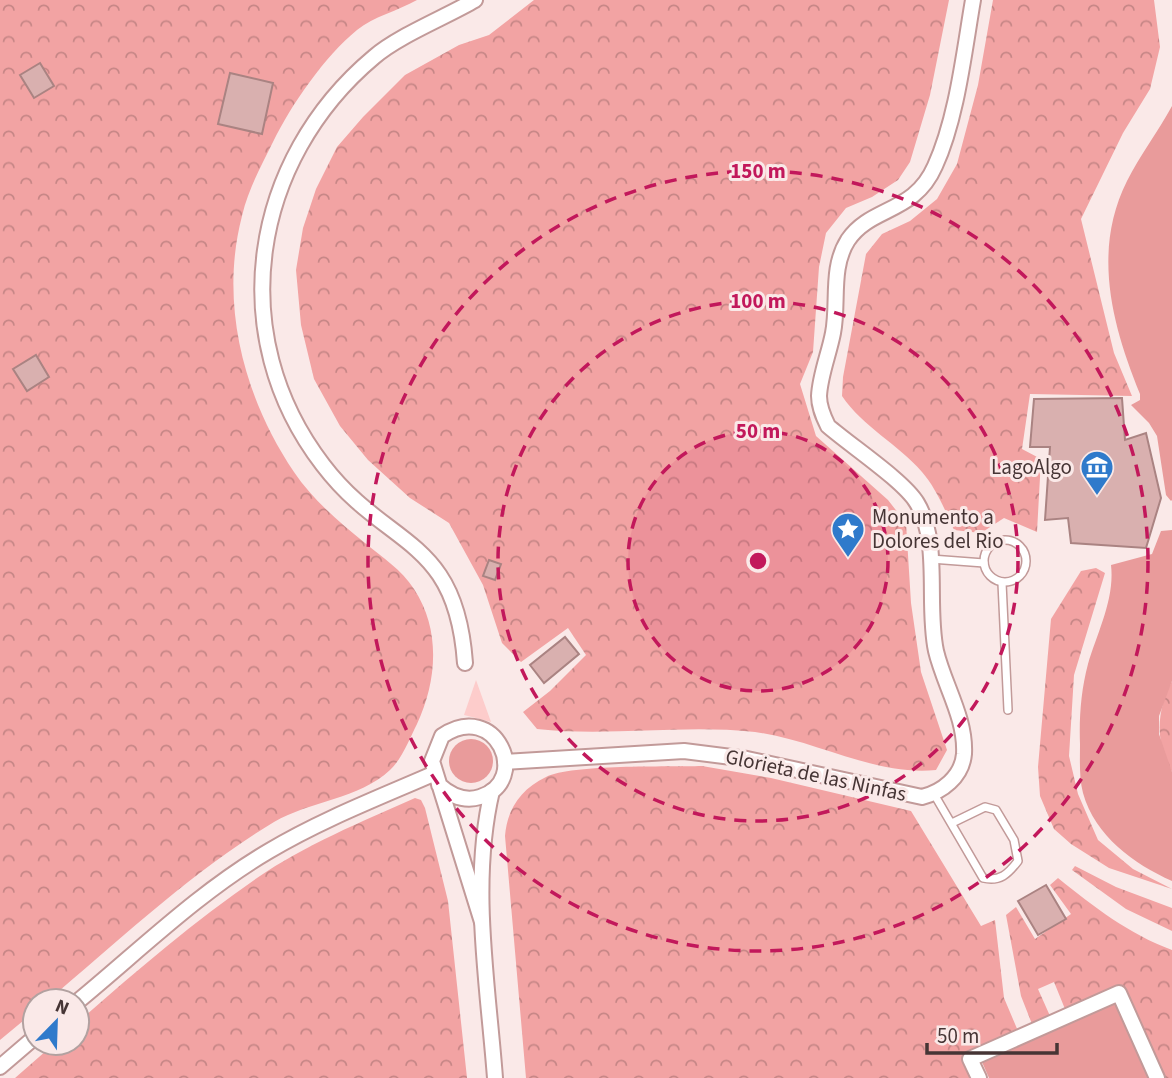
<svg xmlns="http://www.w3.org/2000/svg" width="1172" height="1078" viewBox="0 0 1172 1078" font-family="'Source Sans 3',sans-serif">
<defs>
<pattern id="forest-crowns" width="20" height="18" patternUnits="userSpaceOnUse" patternTransform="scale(1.75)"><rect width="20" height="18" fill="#f2a3a3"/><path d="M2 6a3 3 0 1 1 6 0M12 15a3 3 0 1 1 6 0" fill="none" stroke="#c68686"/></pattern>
</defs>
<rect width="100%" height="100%" fill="#fae9e8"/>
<g fill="url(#forest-crowns)">
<path d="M0 0H417C398 11 374 16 357 30 325 56 291 105 273 142 261 166 248 190 242 216 219 304 244 398 294 472 312 499 340 523 365 543 382 557 402 570 414 589 441 630 437 681 417 724 410 738 402 759 390 770 359 799 310 801 274 822 192 871 120 940 47 1001H35V1011L0 1040Z"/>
<path d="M534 0H949L930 95 910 162 898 180 872 197 846 208 826 233 819 267 813 352 800 384 816 436 888 500 906 523 911 603 921 672 947 750 936 770C874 776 816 740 755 732 682 724 609 737 537 729L523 712 550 691 586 655 568 628 521 662 502 643 483 585 449 523 410 498 368 460 340 426 314 379 301 325 296 270 303 228 316 189 337 147 363 117 405 75 459 45 489 35Z"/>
<path d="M993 0H1154L1160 47 1150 89 1123 133 1081 219 1114 353 1132 396 1030 394 1022 449 1041 459 1037 532 1004 518 981 533 954 530C945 510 936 488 922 472 898 444 863 427 842 396L843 377 866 254 882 234 910 221 937 199 957 164 978 85Z"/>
<path d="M1096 568 1105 573 1074 675 1069 756 1078 794 1098 840 1133 869 1172 889 1109 868 1071 844 1054 829 1040 796 1038 767 1051 619 1081 571Z"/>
<path d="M1172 681V772C1155 741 1156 712 1172 681Z"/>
<path d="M702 766 771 778 911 811 981 926 995 920 1004 998 1018 1031 962 1057 970 1078H526L505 836C507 809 521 789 546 777 572 764 667 767 702 766Z"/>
<path d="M415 798 421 800 425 808 448 901 467 1078H15L55 1043H77V1023C135 972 193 922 257 878 305 845 361 822 415 798Z"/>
<path d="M1075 866 1116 887 1172 908V931L1126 909 1072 870Z"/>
<path d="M1058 878C1094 907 1129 934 1172 950V1078H1165L1123 985 1065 1009 1054 982 1038 989 1050 1016 1032 1024 1021 996 1006 915 1016 907 1035 939 1071 914 1050 885Z"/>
</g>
<path fill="#fdcccb" d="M476 680 491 722 464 715Z"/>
<g fill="#e99b9b">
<path d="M1172 106V500L1171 501 1166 495 1157 436 1149 423 1131 405 1140 400V394C1112 325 1092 251 1127 181 1140 155 1158 132 1172 106Z"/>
<path d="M1172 530V681L1159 716V734L1172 772V881C1134 864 1095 836 1083 793 1079 778 1080 760 1080 744 1079 718 1081 690 1088 664 1097 633 1115 599 1111 565L1152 554 1161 531Z"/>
<circle cx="471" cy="761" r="22"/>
<path d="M1116 1003 1149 1078H989L982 1062Z"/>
</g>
<g fill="#d9b0af" stroke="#aa8382" stroke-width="2">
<path d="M40 63 54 86 34 98 20 75Z"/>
<path d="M230 73 273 83 262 134 218 124Z"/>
<path d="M36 355 49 377 27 391 13 369Z"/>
<path d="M1122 398 1125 440 1146 433 1161 498 1146 548 1071 543 1068 518 1045 520 1050 447H1030L1034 399Z"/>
<path d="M489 560 501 564 495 580 483 576Z"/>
<path d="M565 637 579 654 544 683 530 665Z"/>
<path d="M1046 885 1066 919 1038 935 1018 901Z"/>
</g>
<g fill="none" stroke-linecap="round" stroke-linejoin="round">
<defs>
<g id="lane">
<circle cx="1005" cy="561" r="21"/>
<path d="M931 559 984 563"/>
<path d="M1002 583 1008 710"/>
<path d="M934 794 983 878C1000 882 1008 874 1018 861L1014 840 996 810 985 807 952 823"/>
</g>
<g id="street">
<path d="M465 663C456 535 387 549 323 465 223 335 251 160 374 57 398 36 446 17 475 0"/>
<path d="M505 762 684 751 747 759 922 797C942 792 962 777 964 754 966 718 944 685 936 651 926 605 941 543 917 503 904 481 851 446 828 426 823 416 819 407 819 396 820 375 829 354 833 333 839 303 830 268 848 240 871 206 914 214 935 166 957 118 964 52 973 0"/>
<path d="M439 785C451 796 464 802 480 797 532 781 496 699 442 736L432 761 482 922"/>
<path d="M492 791C470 884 488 984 495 1078"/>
<path d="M77 1002C139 951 199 892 269 851 321 820 378 798 433 774"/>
<path d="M0 1067 35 1037"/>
<path d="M979 1078 970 1059 1119 993 1157 1078"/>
</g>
</defs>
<use href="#lane" stroke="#c29a99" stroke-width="10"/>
<use href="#street" stroke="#c29a99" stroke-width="18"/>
<use href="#lane" stroke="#fff" stroke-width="7"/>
<use href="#street" stroke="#fff" stroke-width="14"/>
</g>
<circle cx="758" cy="561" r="130" fill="#c2185b" fill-opacity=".12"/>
<g fill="none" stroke="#c2185b" stroke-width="3.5" stroke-dasharray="12 9">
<circle cx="758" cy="561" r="130"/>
<circle cx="758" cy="561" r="260"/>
<circle cx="758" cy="561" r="390"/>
</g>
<defs>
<symbol id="museum-pin" viewBox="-11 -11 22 30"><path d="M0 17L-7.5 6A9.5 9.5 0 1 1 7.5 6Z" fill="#2f7acb" stroke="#fae9e8"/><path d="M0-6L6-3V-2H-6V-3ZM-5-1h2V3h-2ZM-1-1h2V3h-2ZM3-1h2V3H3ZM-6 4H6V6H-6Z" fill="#fff"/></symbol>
<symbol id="sight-pin" viewBox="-11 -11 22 30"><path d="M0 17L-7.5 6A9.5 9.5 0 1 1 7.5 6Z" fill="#2f7acb" stroke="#fae9e8"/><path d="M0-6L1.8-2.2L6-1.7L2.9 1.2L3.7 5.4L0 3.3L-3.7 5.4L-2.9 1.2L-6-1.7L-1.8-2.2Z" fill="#fff"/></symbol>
</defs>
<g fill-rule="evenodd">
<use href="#museum-pin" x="1078" y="448" width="38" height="52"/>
<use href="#sight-pin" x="829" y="510" width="38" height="52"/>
</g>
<g text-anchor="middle" stroke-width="6" stroke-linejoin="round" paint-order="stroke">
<g font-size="21" fill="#463535" stroke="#fae9e8" text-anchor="end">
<text x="1072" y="474">LagoAlgo</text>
<text x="872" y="524" text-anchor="start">Monumento a<tspan x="872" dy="24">Dolores del Rio</tspan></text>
</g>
<g font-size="21" fill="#463535" stroke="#fae9e8">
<text transform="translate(816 775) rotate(12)" y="7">Glorieta de las Ninfas</text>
</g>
</g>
<circle cx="758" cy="561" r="10" fill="#c2185b" stroke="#fae9e8" stroke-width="3.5"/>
<g font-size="21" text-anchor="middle" font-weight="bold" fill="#c2185b" stroke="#fae9e8" stroke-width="6" stroke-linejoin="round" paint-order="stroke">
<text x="758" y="178">150 m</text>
<text x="758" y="308">100 m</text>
<text x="758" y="438">50 m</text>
</g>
<g transform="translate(56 1022) rotate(23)"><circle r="33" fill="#fae9e8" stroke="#b2a1a0" stroke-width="2"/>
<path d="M0-5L12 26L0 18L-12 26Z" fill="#2f7acb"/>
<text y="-10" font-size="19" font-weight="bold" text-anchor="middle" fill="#463535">N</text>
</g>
<path d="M927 1043v10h130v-10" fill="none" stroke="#463535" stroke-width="3.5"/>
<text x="937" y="1043" font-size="21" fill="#463535" stroke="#fae9e8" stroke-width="5" paint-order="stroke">50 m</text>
</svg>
